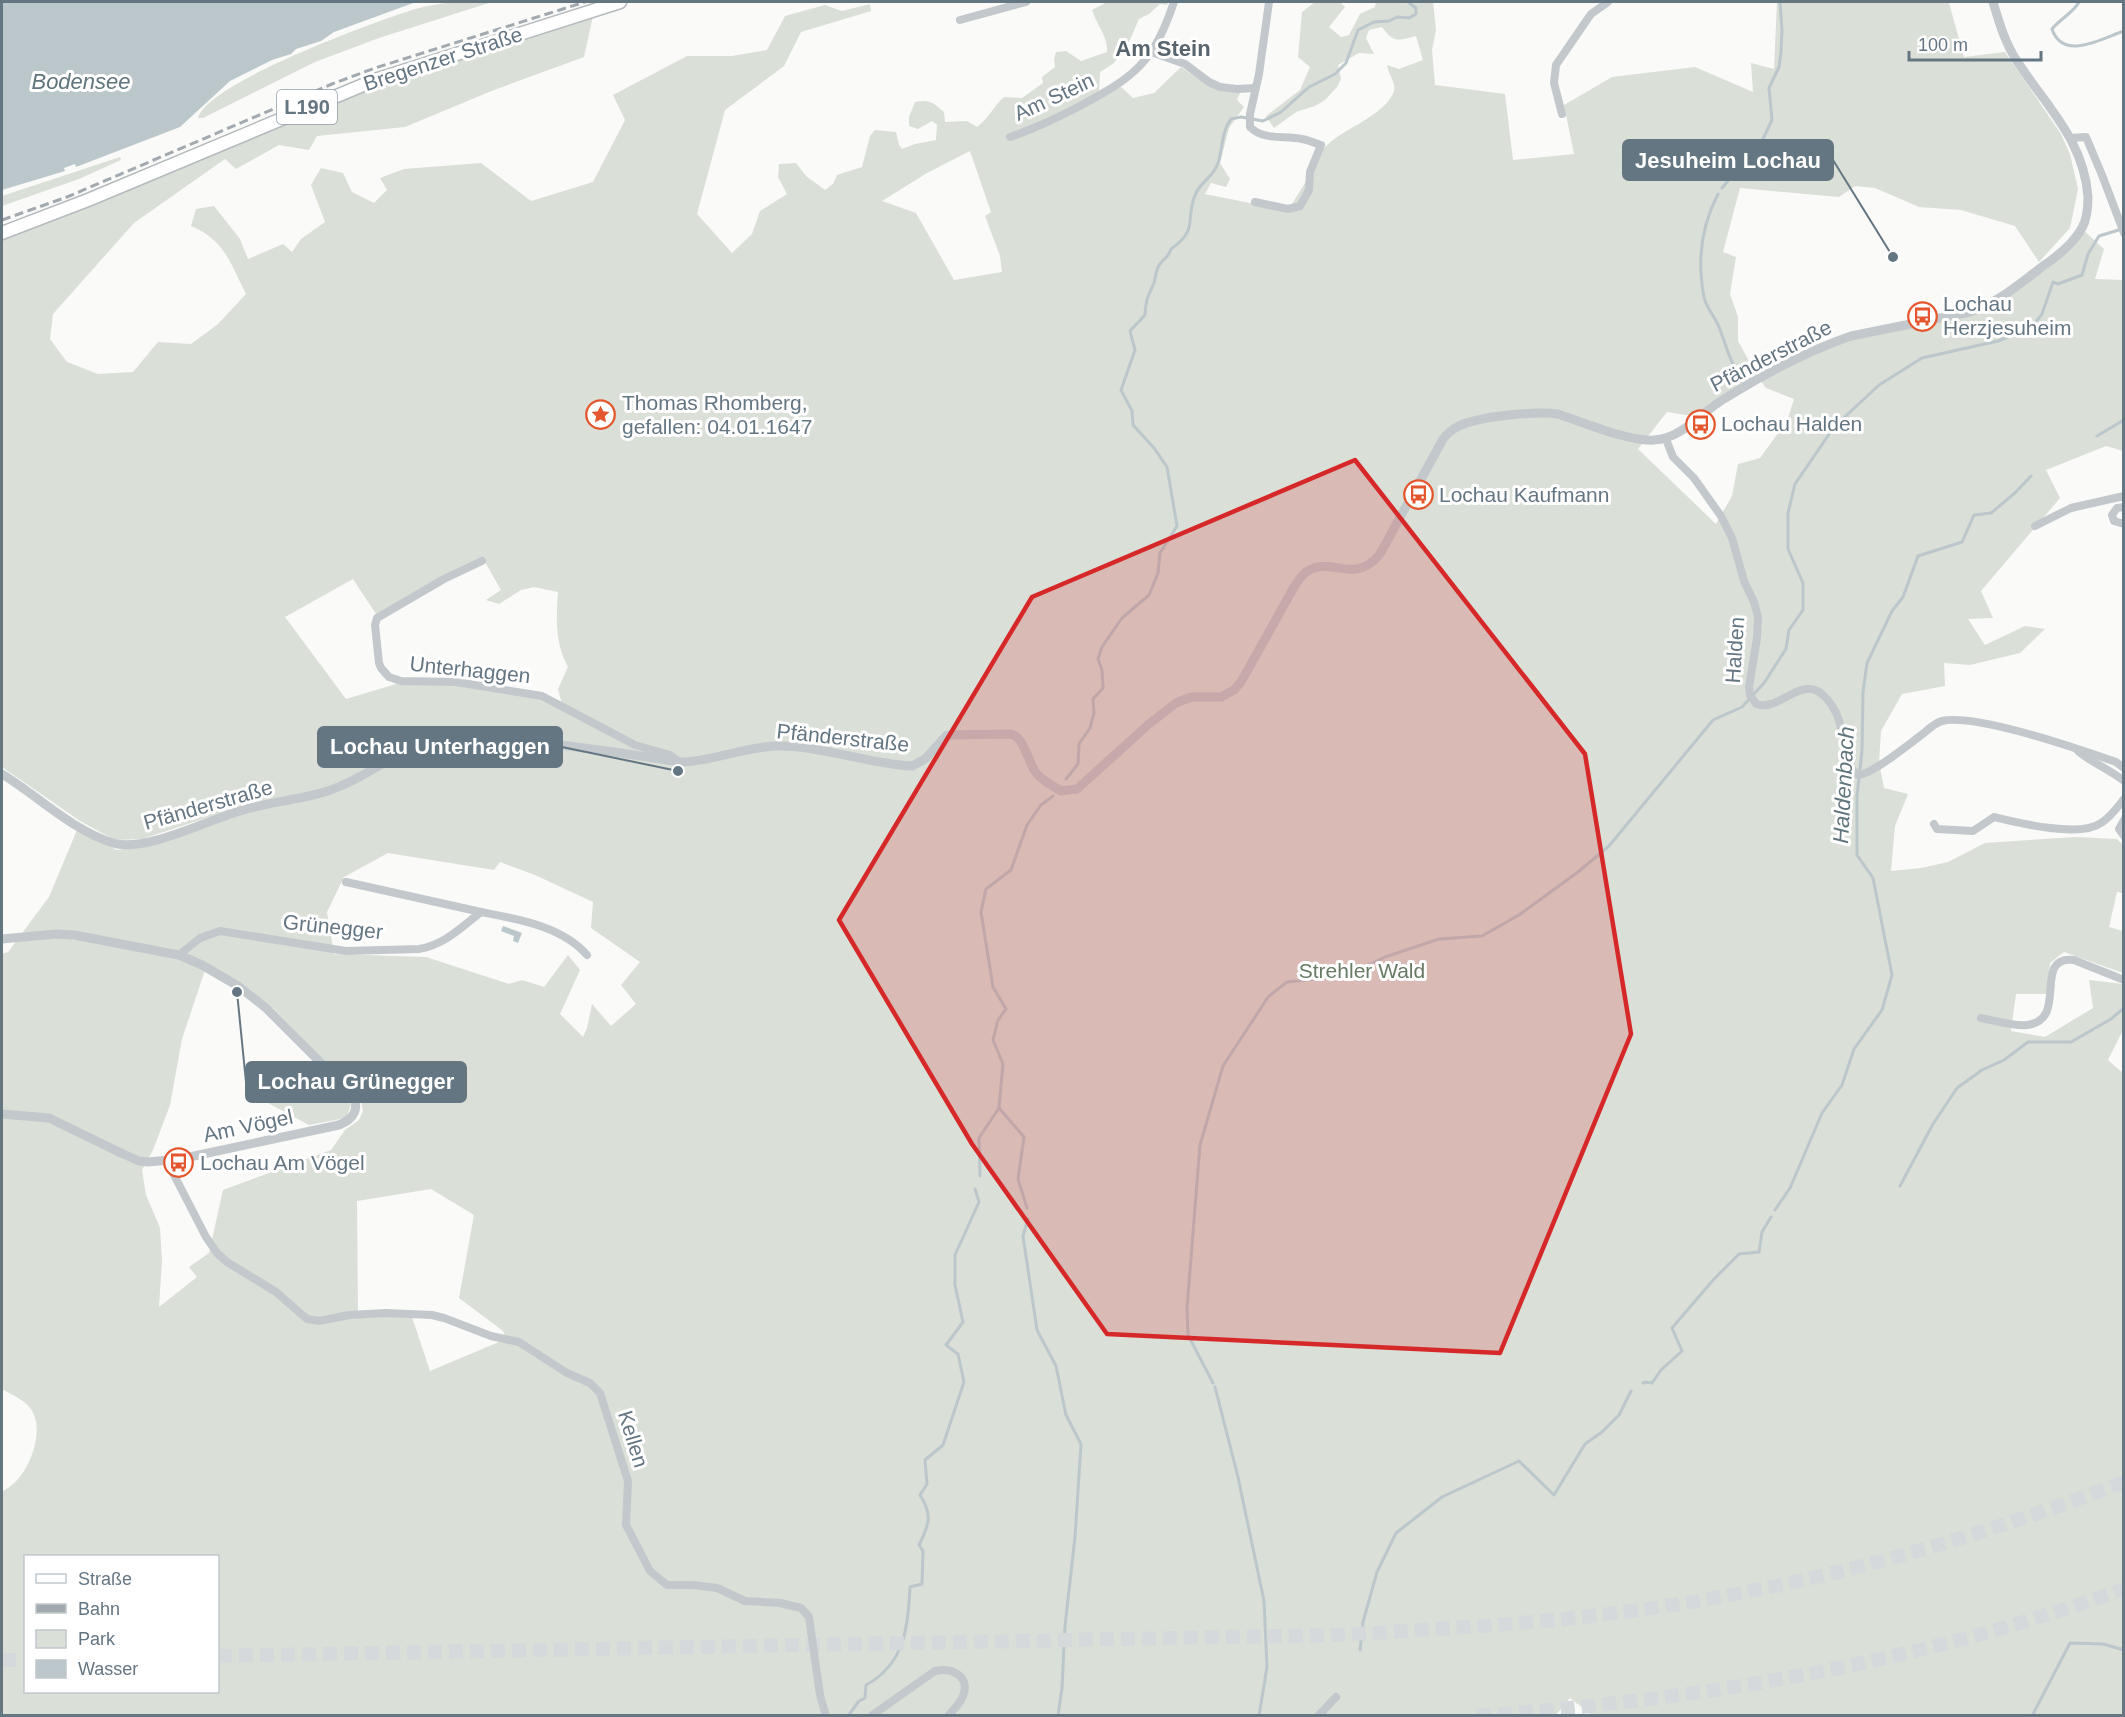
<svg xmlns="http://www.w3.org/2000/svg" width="2125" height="1717" viewBox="0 0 2125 1717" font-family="Arial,sans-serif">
<rect width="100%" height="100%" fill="#fafaf8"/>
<g fill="#dadfd7" fill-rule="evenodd">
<path d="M452 2H492L379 38 315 62 203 118H198C207 83 374 22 412 10 425 6 439 4 452 2Z"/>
<path d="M1107 2H1168L1167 5 1160 4 1149 14 1139 19 1129 42 1114 63 1100 72 1099 93 1121 87 1133 98 1154 93 1181 67 1209 86 1241 91 1237 100 1244 107 1229 128 1220 163 1230 179 1226 187 1211 183 1205 194 1289 211C1293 201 1299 193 1305 183 1311 171 1316 156 1326 146 1344 128 1386 115 1394 91 1396 82 1388 74 1387 65L1399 69 1423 60 1416 36C1397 41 1394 43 1382 27L1369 30 1366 38 1374 54 1359 53 1338 65 1341 79 1337 87 1325 100 1315 106 1296 112 1274 128 1266 116 1300 90 1310 67 1298 57 1302 12 1315 2H1340L1345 7 1329 27 1341 37 1349 35 1360 14 1375 7 1376 2H1433L1436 30 1432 50 1435 85 1505 94 1513 160 1574 154 1564 105 1612 77 1695 67 1753 92 1751 63 1774 69 1777 2H1962L1949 3 1964 57 2005 52 2061 134 2070 154 2078 189 2070 228 2039 262 2015 226 1961 210 1919 207 1875 188 1855 186 1839 197 1740 188 1723 252 1736 257 1730 294 1738 317V341L1759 379C1789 364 1819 345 1851 336 1890 326 1930 323 1968 313 2006 302 2057 259 2082 229L2104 249 2095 279 2123 280V451L2106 446 2046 470 2060 498 1981 591 1993 618 1968 619 1985 645 2025 626 2045 629 2020 653 1970 665 1944 663 1945 686 1902 694 1881 731 1879 763 1884 788 1908 794 1895 826 1891 871 1921 868 1948 862 1985 843 2075 837 2117 839 2123 845V893L2117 892 2109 927 2123 931V973L2064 952 2050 963 2047 994H2016L2011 1031 2045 1037 2093 1008 2089 980 2123 984V1030L2108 1060 2124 1074 2123 1715 1593 1716 1570 1698 1555 1716 2 1715V1491C25 1483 44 1438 34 1415 29 1401 13 1396 2 1389V954L8 952 49 897 77 830 117 850 137 847 191 833 240 810 318 795 345 785 380 764 377 762 344 781 318 790 237 808 142 839 115 840 80 821 2 767V238L90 205 308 112 393 80 593 16 584 57 494 90 405 127 317 136 309 150 279 145 236 169 225 159 134 223 53 314 50 339 67 362 98 374 133 372 158 342 191 344 218 324 246 294C230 263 225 240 191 226L196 209 214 206 240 239 248 259 283 244 292 252 301 239 325 222 311 185 321 168 343 173 352 192 374 203 387 190 380 178 404 169 481 163 531 201 593 182 625 120 613 95 687 56H732L767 50 785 16 825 5 842 11 870 4 871 11 801 32 784 66 725 110 697 214 732 253 752 234 760 211 787 194 778 177 779 164 796 163 806 176 825 190 833 184 837 175 862 167 870 136 875 130 896 132 899 145 902 149 915 144 936 140 937 125 932 121 918 129 909 126V117L915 102C929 99 933 102 944 112L945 122 967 121 977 127C988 119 994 106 1004 97L1022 98 1043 83 1042 77 1055 67 1054 59 1056 52 1066 51 1081 61 1107 52C1108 36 1097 26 1092 10ZM970 151 991 212 985 216 1000 256 1002 272 954 280 916 213 882 201 927 173ZM1759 379 1766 388 1794 399 1787 421 1760 458 1738 464 1732 496 1716 524 1638 449 1667 412 1698 417 1723 399ZM482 557 501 590 486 600 499 604 521 590 534 587 558 592C556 618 555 644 568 667L558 689 563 708 542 696 456 682 406 681 346 699 285 617 353 579 376 614ZM388 853 494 870 500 862 535 875 593 902 591 928 640 962 621 985 636 1004 611 1026 592 1004 587 1028 583 1037 560 1014 580 970 568 955 544 987 522 980 509 984 426 957 334 954 327 912 344 877ZM205 970 235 979 273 1008 360 1097 363 1111 359 1120 345 1130 331 1150 223 1190 209 1253 189 1267 197 1277 159 1307 162 1261 160 1228 146 1195 142 1170 153 1150 170 1105 182 1039ZM431 1189 474 1215 459 1298 503 1331 506 1339 430 1371 411 1314H358L357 1201ZM26 1556H218V1692H26Z"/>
<path d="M120 157 121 160 79 179 2 206V196Z"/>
<path d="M281 1066 340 1093 344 1090 351 1105 346 1118 309 1125 266 1102Z"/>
</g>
<g fill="#bbc7cb">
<path d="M2 2H416L334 32 321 41 296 49 291 54 272 60 230 81 180 127 76 167 75 164 64 168 65 171 2 190Z"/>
<path d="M503 926 522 933 518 943 513 941 514 936 501 931Z"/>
</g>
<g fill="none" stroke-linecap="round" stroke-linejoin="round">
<g stroke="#bbc7cb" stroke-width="3">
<path d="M2079 2C2074 12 2060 19 2052 29 2063 62 2103 38 2124 31"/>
<path d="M1722 188 1763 139 1772 120 1769 88 1779 67 1781 52 1782 30 1780 2"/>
<path d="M1718 194C1703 223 1698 252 1702 284 1703 290 1703 297 1706 303 1709 311 1716 319 1719 327 1726 344 1728 359 1739 374"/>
<path d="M2097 436 2124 420"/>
<path d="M1066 779 1078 764 1079 744 1090 728 1094 713 1093 699 1103 688 1102 670 1098 659 1102 647 1122 618 1149 595 1158 573 1160 553 1177 526 1167 467 1154 448 1133 425 1132 411 1121 390 1135 350 1130 331 1145 315C1146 298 1148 297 1154 283 1156 277 1155 270 1160 264 1164 258 1169 257 1171 249 1200 229 1184 219 1196 193 1201 182 1214 176 1218 163 1223 148 1221 132 1231 119L1241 117 1263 121 1281 112 1309 87 1335 74 1346 63 1358 30 1374 22 1389 21 1397 17 1409 18 1416 14V8L1408 2"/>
<path d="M999 1108 1024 1137 1018 1179 1027 1208"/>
<path d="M980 1176 979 1138 999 1108 1003 1064 993 1040 998 1020 1006 1009 993 987 981 912 986 889 1011 870 1027 825 1041 805 1053 796"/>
<path d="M1900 1186 1933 1124 1957 1088 1982 1070 2004 1060 2028 1042H2071L2111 1019 2124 1008"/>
<path d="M1775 1210 1790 1188 1822 1113 1842 1085 1854 1049 1882 1010 1892 975 1873 878 1857 855V796L1862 751 1863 692 1867 663 1892 611 1903 597 1918 556 1962 542 1974 515 1991 513 2015 493 2031 476"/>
<path d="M1028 1219 1023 1236 1037 1330 1056 1366 1066 1415 1081 1444 1075 1537 1065 1626 1062 1688 1058 1716"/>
<path d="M1213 1383 1188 1335 1187 1308 1200 1145 1223 1066 1268 997 1287 982 1346 976 1385 957 1439 939 1482 936 1519 915 1578 872 1609 846 1713 720 1742 707 1764 683 1786 649 1789 630 1803 610V583L1788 549V513L1795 484 1834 427 1879 385 1922 358 1998 341 2032 327 2042 314 2053 282 2058 284 2082 275 2088 254 2099 236 2122 229"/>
<path d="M1643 1383 1646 1382 1652 1383 1661 1370 1682 1351 1672 1328 1714 1279 1739 1254 1759 1252 1762 1232 1771 1217"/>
<path d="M1215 1387 1238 1477 1264 1601 1267 1667 1259 1716"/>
<path d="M1360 1650 1363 1622 1377 1572 1396 1533 1442 1497 1519 1461 1554 1495 1585 1444 1602 1432 1619 1415 1631 1391"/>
<path d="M848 1716 859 1701 865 1698 866 1685C905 1664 908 1627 910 1587L922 1584 923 1551 919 1545C929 1525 933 1515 920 1495L927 1484 925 1460 943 1445 964 1382 958 1354 946 1345 963 1322 955 1285V1255L979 1202 975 1189"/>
<path d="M2032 1716 2070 1643 2103 1644 2124 1650"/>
</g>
<g stroke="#d5d9db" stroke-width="14" stroke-dasharray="14 7" stroke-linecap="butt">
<path d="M218 1656 1337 1635C1419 1630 1501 1626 1582 1617 1768 1597 1949 1549 2124 1482"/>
<path d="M2 1660H26"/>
<path d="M1477 1716C1697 1700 1915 1664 2124 1589"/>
</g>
<defs>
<path id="primary" d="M2 233 88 200 375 80 620 2"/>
</defs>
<use href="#primary" stroke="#b5babe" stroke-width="15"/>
<g stroke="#c3c8cc" stroke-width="8">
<path d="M960 20 1026 2"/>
<path d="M1151 52 1185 64 1209 82 1220 87 1237 89 1255 88"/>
<path d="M1562 114 1554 83 1556 65 1591 14 1608 2"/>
<path d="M1010 137C1034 129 1055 119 1078 107 1134 77 1153 64 1174 2"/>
<path d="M2071 138 2086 137 2102 175 2124 233"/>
<path d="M1255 202 1288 209 1300 206 1309 190 1310 172 1321 145C1315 143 1308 140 1302 139 1284 135 1264 141 1250 127V114L1259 74 1269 2"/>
<path d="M1666 439 1673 457 1694 478 1721 516 1732 538 1744 581 1754 602 1758 617 1757 638 1749 687 1750 695 1756 704C1781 713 1802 670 1827 699 1834 707 1839 718 1841 728 1845 741 1846 768 1858 775 1871 775 1908 745 1920 736 1927 731 1934 723 1942 721 1976 713 2081 750 2116 762L2124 768"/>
<path d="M2124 507 2117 508 2112 515 2114 521 2124 524"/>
<path d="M2035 526 2071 508 2124 496"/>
<path d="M482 561 444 579 377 618 375 625 379 663 381 668 389 677 401 681 456 682 542 696 635 745 670 755 678 761"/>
<path d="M2078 751C2092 763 2109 769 2124 781"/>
<path d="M2124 820 2119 829 2124 836"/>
<path d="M1934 824 1937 829 1973 831 1994 817C2019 823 2080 838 2101 823 2111 817 2117 808 2124 799"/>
<path d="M346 882 481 912"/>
<path d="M179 955 200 938 220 931 346 951 419 949C444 945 462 927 481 912 517 919 562 926 587 955"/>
<path d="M1981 1018C1993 1020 2016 1027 2027 1025 2070 1020 2031 955 2074 960L2124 980"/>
<path d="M170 1160 172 1171 206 1237 217 1253 227 1262 276 1292 307 1319 319 1321 349 1315 386 1313 432 1315 444 1318 491 1336 519 1342 567 1373 590 1383 600 1393 628 1481 626 1525 650 1571 667 1585H693L717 1588 745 1601 780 1603 801 1608 809 1617 820 1695 826 1716"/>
<path d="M871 1716 935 1671C951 1667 971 1676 963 1696 960 1704 953 1710 948 1716"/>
<path d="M1318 1716 1336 1697"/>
</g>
<g stroke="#c3c8cc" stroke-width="9">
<path d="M2 774C38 796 72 830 113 843 144 853 208 820 240 811 274 800 312 800 345 784 376 770 405 746 439 739 477 731 516 739 553 744 595 749 637 755 679 762 713 762 745 746 779 746 824 746 868 764 912 766L925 759 947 735 1011 734C1026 739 1027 762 1037 774 1043 781 1053 786 1061 791L1077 789 1149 724 1176 703 1191 697H1221L1234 690 1241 682 1294 587C1297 582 1301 576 1306 572 1332 555 1354 586 1380 554L1443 439C1447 434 1451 430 1457 427 1477 416 1536 411 1558 414 1583 422 1629 442 1654 440 1681 439 1702 412 1724 399 1761 376 1810 350 1851 336L1970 312C1998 302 2020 284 2043 266 2058 256 2073 244 2082 228 2087 219 2088 207 2088 197 2084 140 2046 106 2017 61 2005 43 1999 22 1993 2"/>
<path d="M2 939 57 934 74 935 179 955 202 965 238 986 266 1008 351 1093C361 1108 354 1119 339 1125L180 1159 148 1162 139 1161 121 1153 49 1118 2 1114"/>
</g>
<use href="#primary" stroke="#fff" stroke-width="12"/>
<path stroke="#a2aab0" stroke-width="3" stroke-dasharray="9 4.5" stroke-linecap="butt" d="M2 220 67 197 332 84 375 68 585 2"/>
</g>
<path fill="#d62828" fill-opacity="0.2" stroke="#d62828" stroke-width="4.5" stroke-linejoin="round" d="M1355 460 1585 754 1631 1034 1500 1353 1107 1334 972 1144 839 920 1032 597Z"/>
<defs>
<symbol id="bus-ring" viewBox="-11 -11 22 22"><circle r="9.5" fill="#fff" stroke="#e4572e" stroke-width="1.5"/><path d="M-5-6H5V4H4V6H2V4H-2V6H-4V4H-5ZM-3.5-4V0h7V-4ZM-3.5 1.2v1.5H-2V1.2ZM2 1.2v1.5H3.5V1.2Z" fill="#e4572e"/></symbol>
<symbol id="sight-ring" viewBox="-11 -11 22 22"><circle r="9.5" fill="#fff" stroke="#e4572e" stroke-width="1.5"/><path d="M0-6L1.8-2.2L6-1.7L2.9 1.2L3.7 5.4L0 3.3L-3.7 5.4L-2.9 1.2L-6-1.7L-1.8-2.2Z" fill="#e4572e"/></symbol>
</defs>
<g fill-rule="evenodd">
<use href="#bus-ring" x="1906" y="300" width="33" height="33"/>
<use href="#sight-ring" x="584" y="398" width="33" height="33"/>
<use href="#bus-ring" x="1684" y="408" width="33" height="33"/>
<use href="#bus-ring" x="1402" y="478" width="33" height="33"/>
<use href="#bus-ring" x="162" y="1146" width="33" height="33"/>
</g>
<g text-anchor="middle" stroke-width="6" stroke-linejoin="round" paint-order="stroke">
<rect fill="#fff" stroke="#939fa8" stroke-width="1.5" x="277" y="90" width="60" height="34" rx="4.5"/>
<g font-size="20" font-weight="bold" fill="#657683">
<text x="307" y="114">L190</text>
</g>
<g font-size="21" fill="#657683" stroke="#fff">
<text transform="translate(443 59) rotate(-18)" y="7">Bregenzer Straße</text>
<text transform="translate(1054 97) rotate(-25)" y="7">Am Stein</text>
<text transform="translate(1771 356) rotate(-27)" y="7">Pfänderstraße</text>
<text transform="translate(1735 650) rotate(-86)" y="7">Halden</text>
<text transform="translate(470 670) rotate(6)" y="7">Unterhaggen</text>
<text transform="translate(843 738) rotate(6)" y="7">Pfänderstraße</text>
<text transform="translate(208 805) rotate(-16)" y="7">Pfänderstraße</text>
<text transform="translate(333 927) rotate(6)" y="7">Grünegger</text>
<text transform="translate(248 1126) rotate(-12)" y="7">Am Vögel</text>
<text transform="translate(633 1439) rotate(73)" y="7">Kellen</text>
</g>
<g font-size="21" fill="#657683" stroke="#fff" text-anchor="start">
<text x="1943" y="311">Lochau<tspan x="1943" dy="24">Herzjesuheim</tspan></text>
<text x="622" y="410">Thomas Rhomberg,<tspan x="622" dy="24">gefallen: 04.01.1647</tspan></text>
<text x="1721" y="431">Lochau Halden</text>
<text x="1439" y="502">Lochau Kaufmann</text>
<text x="200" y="1170">Lochau Am Vögel</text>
</g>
<g font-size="21" fill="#687a64" stroke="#fff">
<text x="1362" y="978">Strehler Wald</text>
</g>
<g font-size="22" font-weight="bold" fill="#57646e" stroke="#fff">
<text x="1163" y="56">Am Stein</text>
</g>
<g font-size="22" font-style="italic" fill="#60757c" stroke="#fff">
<text x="81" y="89">Bodensee</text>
<text transform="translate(1843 785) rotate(-87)" y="8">Haldenbach</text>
</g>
</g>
<path fill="none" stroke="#657683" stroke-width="2" d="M1893 257L1833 160M678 771L562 747M237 992L246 1082"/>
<g fill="#657683" stroke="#fff" stroke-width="2">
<circle cx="1893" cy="257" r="6"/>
<circle cx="678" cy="771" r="6"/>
<circle cx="237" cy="992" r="6"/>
</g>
<g fill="#657683" stroke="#657683" stroke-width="2">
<rect x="1623" y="140" width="210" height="40" rx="6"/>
<rect x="318" y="727" width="244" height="40" rx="6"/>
<rect x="246" y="1062" width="220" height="40" rx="6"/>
</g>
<g font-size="22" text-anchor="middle" font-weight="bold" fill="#fff">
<text x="1728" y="168">Jesuheim Lochau</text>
<text x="440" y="754">Lochau Unterhaggen</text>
<text x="356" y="1089">Lochau Grünegger</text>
</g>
<rect width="2125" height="1717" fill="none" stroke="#657683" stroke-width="6"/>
<rect x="24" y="1555" width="195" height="138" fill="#ffffff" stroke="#c1c8cd" stroke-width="1.5"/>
<rect x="36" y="1574" width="30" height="9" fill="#ffffff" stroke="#c1c8cd" stroke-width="1.5"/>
<text x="78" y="1585" font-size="18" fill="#657683">Straße</text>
<rect x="36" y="1604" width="30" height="9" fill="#a2aab0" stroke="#c1c8cd" stroke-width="1.5"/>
<text x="78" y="1615" font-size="18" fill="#657683">Bahn</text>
<rect x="36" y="1630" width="30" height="18" fill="#dadfd7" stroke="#c1c8cd" stroke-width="1.5"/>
<text x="78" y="1645" font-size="18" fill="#657683">Park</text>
<rect x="36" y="1660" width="30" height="18" fill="#bbc7cb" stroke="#c1c8cd" stroke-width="1.5"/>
<text x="78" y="1675" font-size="18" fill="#657683">Wasser</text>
<path d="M1909 51v9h132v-9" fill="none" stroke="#657683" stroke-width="3"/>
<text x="1918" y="51" font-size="18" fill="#657683" stroke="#ffffff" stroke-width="4.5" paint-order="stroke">100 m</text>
</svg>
